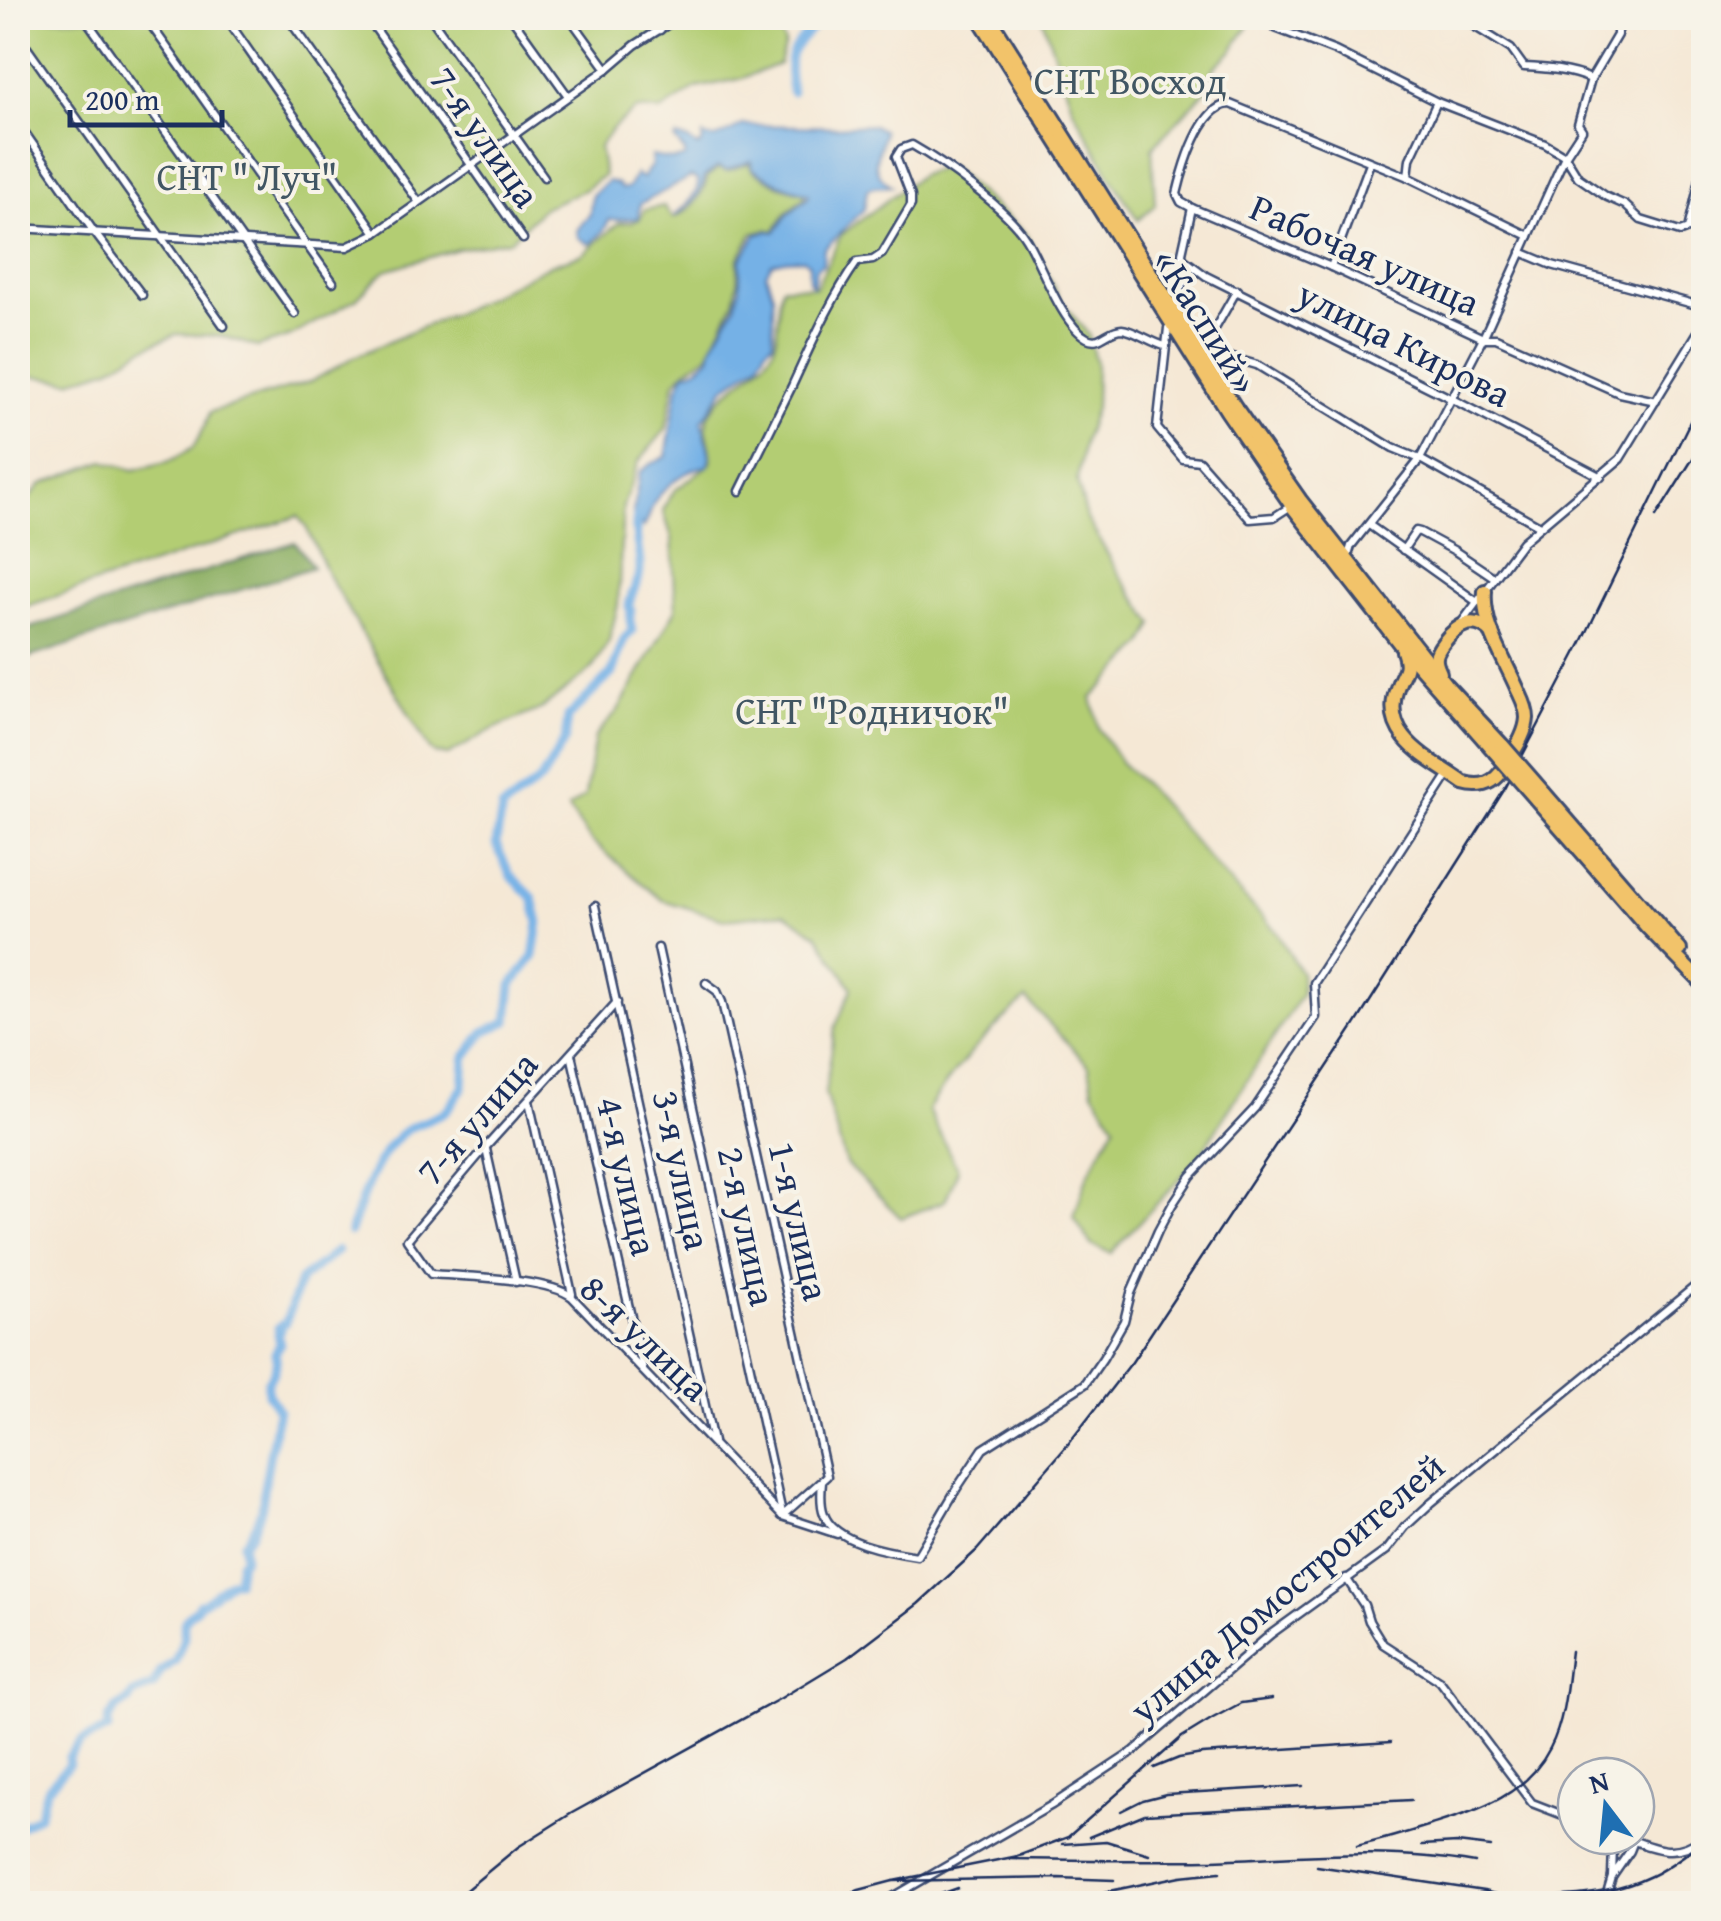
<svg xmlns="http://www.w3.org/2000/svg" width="1721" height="1921" viewBox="0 0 1721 1921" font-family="'Gentium Book Plus',serif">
<rect width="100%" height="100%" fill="#f7f3e8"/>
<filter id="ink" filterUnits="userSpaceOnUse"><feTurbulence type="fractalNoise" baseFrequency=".01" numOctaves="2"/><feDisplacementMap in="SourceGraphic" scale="20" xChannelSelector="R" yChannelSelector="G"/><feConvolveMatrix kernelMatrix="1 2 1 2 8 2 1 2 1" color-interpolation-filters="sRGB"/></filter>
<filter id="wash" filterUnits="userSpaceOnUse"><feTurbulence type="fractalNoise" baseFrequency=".0048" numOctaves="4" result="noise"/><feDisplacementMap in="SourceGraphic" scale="40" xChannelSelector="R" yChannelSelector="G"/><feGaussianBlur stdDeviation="2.25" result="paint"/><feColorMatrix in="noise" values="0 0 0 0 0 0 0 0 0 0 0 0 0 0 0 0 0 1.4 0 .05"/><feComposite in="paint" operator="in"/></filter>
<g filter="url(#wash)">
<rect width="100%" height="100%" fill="#f5e8d5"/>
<g fill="#b3cd73" stroke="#677e68" stroke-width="2.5">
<path d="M18 18H773L785 43 779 64 740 79 696 88 661 111 636 109 613 128 599 147 604 175 584 190 544 207 510 240 458 249 385 270 356 299 291 336 257 347 222 336 176 334 144 348 110 368 70 381 18 374Z"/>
<path d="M1042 18H1254L1230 53 1214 68 1209 87 1152 148 1155 205 1138 220 1111 177 1073 109Z"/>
<path d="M749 163 752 170 780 186 805 193V197L786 213 774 231 766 229 752 234 738 260V282L734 301 708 355 685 371 675 382 666 429 639 461 623 506 618 605 609 641 592 669 543 708 493 729 448 755 436 754 430 750 328 575 307 529 298 516 18 609V510L42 484 104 461 134 470 170 461 193 448 206 424 210 412 312 381 356 356 462 310 552 264 583 254 619 223 632 222 640 219 644 210 664 206 673 218C692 211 703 195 708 176L718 168 727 171Z"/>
<path d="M948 166 1027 235 1061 301 1088 334 1096 363 1095 408 1084 441 1077 481 1087 519 1121 577 1154 624 1143 645 1092 698 1099 729 1121 763 1147 787 1226 879 1277 932 1301 973 1302 993 1197 1160 1111 1253 1091 1245 1074 1217 1087 1176 1115 1125 1093 1091 1089 1066 1026 999C988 1032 954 1067 928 1110L958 1170 945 1201 901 1218 846 1164 825 1093 835 1028 852 988 817 934 784 913 724 919 662 900 591 841 568 808 585 796 595 737 619 709 676 609 672 538 663 510 674 491 711 463C714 448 702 429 708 417 722 387 760 374 773 349 780 336 776 304 782 286L816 287 841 235 920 175Z"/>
</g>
<path fill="#8eb065" stroke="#547062" stroke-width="2.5" d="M295 542 313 567 18 661V632Z"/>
<path fill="#74b1e6" stroke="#4870a2" stroke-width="2.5" d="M743 125 838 127 873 125 883 131C881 156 864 165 891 186L873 187 867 190 864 209 824 249 823 264 816 268 813 286 809 280V263L804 259 784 260 772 263 766 274 773 295V342L766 348 759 363 725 387 702 421 710 456 708 466C689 467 661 488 653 505 649 514 649 520 643 528L633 513 640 472 652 463 666 457 678 387 685 373 698 368 710 357 713 345 735 306 740 288V261L756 235 766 231 775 232 788 214 807 199 809 194 780 184 752 168 751 161 726 170 718 167 705 176C701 196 691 204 675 216 684 205 699 195 698 180L691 177 640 204 638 218 609 220 604 230 592 243H587L578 237 577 230 590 214 592 195 608 181 618 184 621 189 629 187 636 174 642 178 652 165 651 156 675 160 685 157V152L675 140 677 137 688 140 697 147 702 144 703 136C717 143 730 130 743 125Z"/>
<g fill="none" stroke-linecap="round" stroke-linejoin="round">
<g stroke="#74b1e6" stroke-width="9">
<path d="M792 92C784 48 795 48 822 18"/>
<path d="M350 1232C362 1198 376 1150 408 1129 419 1122 434 1120 444 1112 452 1107 456 1095 463 1088L465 1058 484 1032 508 1021 512 985 534 956 539 923 533 898 510 875 496 844 502 809 541 780 565 740 568 717 612 673 624 639 632 631 630 620 631 610 629 607C630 593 636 588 639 577 644 558 631 535 638 512"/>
<path d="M18 1828 39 1815 47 1789 69 1764 68 1758 82 1741 108 1729V1720L116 1709 129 1700 133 1694 153 1686 161 1671 175 1661 184 1637V1622L188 1615 197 1608 199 1604 202 1603 231 1581H237L240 1562 244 1558 243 1543C254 1533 265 1506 263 1492L278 1410 268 1394 267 1382C273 1375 279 1362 275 1353L280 1344 278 1334 280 1330 278 1328 286 1322 300 1280 337 1251"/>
</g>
</g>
</g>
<g filter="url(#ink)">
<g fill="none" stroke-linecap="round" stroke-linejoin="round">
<defs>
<g id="street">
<path d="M85 18 295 314"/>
<path d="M146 18 333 282"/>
<path d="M226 18 376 233"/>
<path d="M288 18 418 201"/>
<path d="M368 18 523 239"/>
<path d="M431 18 544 177"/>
<path d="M512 18 568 96"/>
<path d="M570 18 607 69"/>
<path d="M651 18 660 30"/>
<path d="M1269 18 1273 27 1335 51 1437 102 1545 144 1565 156 1578 177 1607 197 1625 205 1641 220 1680 232 1688 229 1704 163"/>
<path d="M1461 18 1511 49 1524 67C1548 68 1569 70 1591 79"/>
<path d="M18 35 224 326"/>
<path d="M18 123 94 232 142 295"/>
<path d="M1408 177 1410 159 1437 102"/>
<path d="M18 228 347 247 376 233 607 69 635 45 678 18"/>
<path d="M1529 236 1408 177 1230 104C1200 106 1183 169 1177 194L1181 202 1192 208 1331 267 1483 338H1496L1619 393 1656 401"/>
<path d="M1521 252 1552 265 1704 307"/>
<path d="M1182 258 1206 276 1452 399 1601 477"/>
<path d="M1331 267 1370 163"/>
<path d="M1237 290 1209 339 1226 356 1257 365 1393 448 1420 459 1540 526"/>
<path d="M1175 310 1183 300 1179 291 1185 280 1182 253 1192 208"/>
<path d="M1172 325 1168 328 1157 428 1183 459 1199 461 1250 519 1274 517 1291 506"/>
<path d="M740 491C757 456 775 421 792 386 812 343 830 300 857 262L873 260 882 254 911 205V196L896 157 901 149 912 145C942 162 1008 209 1026 239 1041 263 1061 324 1087 338 1100 345 1108 329 1122 329 1134 330 1152 343 1165 346"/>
<path d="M1369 525 1477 602"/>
<path d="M1403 550 1416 531 1420 532 1455 551 1495 578"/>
<path d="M1348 556 1351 546 1420 459 1483 338 1565 156 1582 130 1578 124 1591 79 1617 35V18"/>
<path d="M1462 622 1522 542 1620 459 1704 322"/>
<path d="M595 906 713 1442"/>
<path d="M658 948 782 1513"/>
<path d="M706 983 717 991 722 1002 827 1476 782 1516"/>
<path d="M617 1002 485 1148 407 1240 431 1274C465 1277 548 1278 572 1297L782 1516 837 1534"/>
<path d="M571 1054 643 1369"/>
<path d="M529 1101 572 1294"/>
<path d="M486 1149 516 1282"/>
<path d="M822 1482C821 1492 820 1504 824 1514 834 1543 890 1552 917 1556L957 1488 983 1449 1085 1384 1103 1358 1124 1321 1131 1293 1158 1231 1172 1205 1191 1176 1255 1108 1316 1017 1314 983 1449 774"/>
<path d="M1346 1578 1364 1605 1369 1621 1383 1644 1440 1681 1532 1803 1576 1820"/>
<path d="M1617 1836 1613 1845 1612 1877 1630 1851 1634 1841"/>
<path d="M1622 1836C1653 1848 1674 1860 1704 1837"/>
<path d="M1606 1899 1627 1904"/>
<path d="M881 1904 1052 1805 1134 1751 1271 1634 1387 1550 1405 1527 1431 1503 1704 1279"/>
<path d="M1604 1904 1612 1877"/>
</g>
<g id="highway">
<path d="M979 18 1227 411 1292 506 1400 644 1495 752"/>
<path d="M990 18 1235 407 1300 500 1445 684 1503 746"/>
<path d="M1403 651C1410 671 1402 671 1397 688 1379 738 1431 759 1464 783 1481 788 1494 784 1504 768 1512 753 1526 736 1527 718 1527 707 1521 697 1517 688 1504 658 1482 625 1485 591"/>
<path d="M1440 673C1438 668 1435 663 1436 657 1437 651 1441 646 1444 642 1458 624 1474 615 1492 633"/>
<path d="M1544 793 1680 950"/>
<path d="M1536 799 1648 928 1704 985"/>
</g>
</defs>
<use href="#street" stroke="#3c4b70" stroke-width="11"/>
<use href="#highway" stroke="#3c4b70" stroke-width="18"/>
<use href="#street" stroke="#fff" stroke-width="6"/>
<use href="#highway" stroke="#f2c36a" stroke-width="12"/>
<g stroke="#1b2f5e" stroke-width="2.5">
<path d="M1656 517 1704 441"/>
<path d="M1272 1699 1241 1703 1213 1718 1182 1737 1068 1837 1010 1859C1076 1860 1142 1861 1208 1860 1298 1857 1387 1847 1475 1863"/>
<path d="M1154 1768 1179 1758 1202 1754 1391 1742"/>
<path d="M1121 1811 1143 1800 1166 1794 1303 1786"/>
<path d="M1089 1837 1145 1814 1411 1800"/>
<path d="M1062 1844 1106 1841 1149 1854"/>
<path d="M1422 1845 1457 1843 1491 1847"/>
<path d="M1357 1846C1382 1840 1406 1833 1431 1825 1478 1810 1526 1796 1550 1748 1565 1719 1567 1683 1571 1651"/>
<path d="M1023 1855 893 1881 1058 1878 1114 1880"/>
<path d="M1317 1866 1484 1891 1531 1904"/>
<path d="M1519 1895C1564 1899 1609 1896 1651 1876 1669 1868 1686 1853 1704 1842"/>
<path d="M449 1904 518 1847 572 1813 781 1698 847 1658 918 1604 977 1550 1065 1448 1132 1362 1355 1025 1506 787 1581 644 1704 393"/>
<path d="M824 1904 859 1890 893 1881"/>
<path d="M913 1904 958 1888"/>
<path d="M1048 1904 1181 1876 1220 1872"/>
</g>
<defs>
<g id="highway-bridge">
<path d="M1503 746 1544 793"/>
<path d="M1495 752 1536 799"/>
</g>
</defs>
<use href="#highway-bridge" stroke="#3c4b70" stroke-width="18" stroke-linecap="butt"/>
<use href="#highway-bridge" stroke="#f2c36a" stroke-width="12"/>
</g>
</g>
<g text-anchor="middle" stroke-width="8" stroke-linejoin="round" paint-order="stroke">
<g font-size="38" fill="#415663" stroke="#f7f3e8">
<text x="1130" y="94">СНТ Восход</text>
<text x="247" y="190">СНТ " Луч"</text>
<text x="872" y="724">СНТ "Родничок"</text>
</g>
<g font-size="38" fill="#1b2f5e" stroke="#f7f3e8">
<text transform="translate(485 137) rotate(55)" y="13">7-я улица</text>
<text transform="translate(1365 255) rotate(24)" y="13">Рабочая улица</text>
<text transform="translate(1206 321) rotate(58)" y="13">«Каспий»</text>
<text transform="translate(1404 344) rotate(27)" y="13">улица Кирова</text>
<text transform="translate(477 1118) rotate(-49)" y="13">7-я улица</text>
<text transform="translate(682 1170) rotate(78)" y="13">3-я улица</text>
<text transform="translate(627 1176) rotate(77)" y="13">4-я улица</text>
<text transform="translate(799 1221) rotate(77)" y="13">1-я улица</text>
<text transform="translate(747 1226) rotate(78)" y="13">2-я улица</text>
<text transform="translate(645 1338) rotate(44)" y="13">8-я улица</text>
<text transform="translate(1287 1588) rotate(-40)" y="13">улица Домостроителей</text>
</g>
</g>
<rect width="1721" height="1921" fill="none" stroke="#f7f3e8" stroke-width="60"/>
<g transform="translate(1606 1806) rotate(344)"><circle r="48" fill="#f7f3e8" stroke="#9fa5b1" stroke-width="2.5"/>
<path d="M0-8L18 38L0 25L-18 38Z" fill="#1f6fb2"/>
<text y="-15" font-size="28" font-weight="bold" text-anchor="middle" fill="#1b2f5e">N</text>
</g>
<path d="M70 110v15h152v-15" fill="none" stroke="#1b2f5e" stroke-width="5"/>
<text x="85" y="110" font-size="30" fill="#1b2f5e" stroke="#f7f3e8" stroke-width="8" paint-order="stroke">200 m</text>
</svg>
